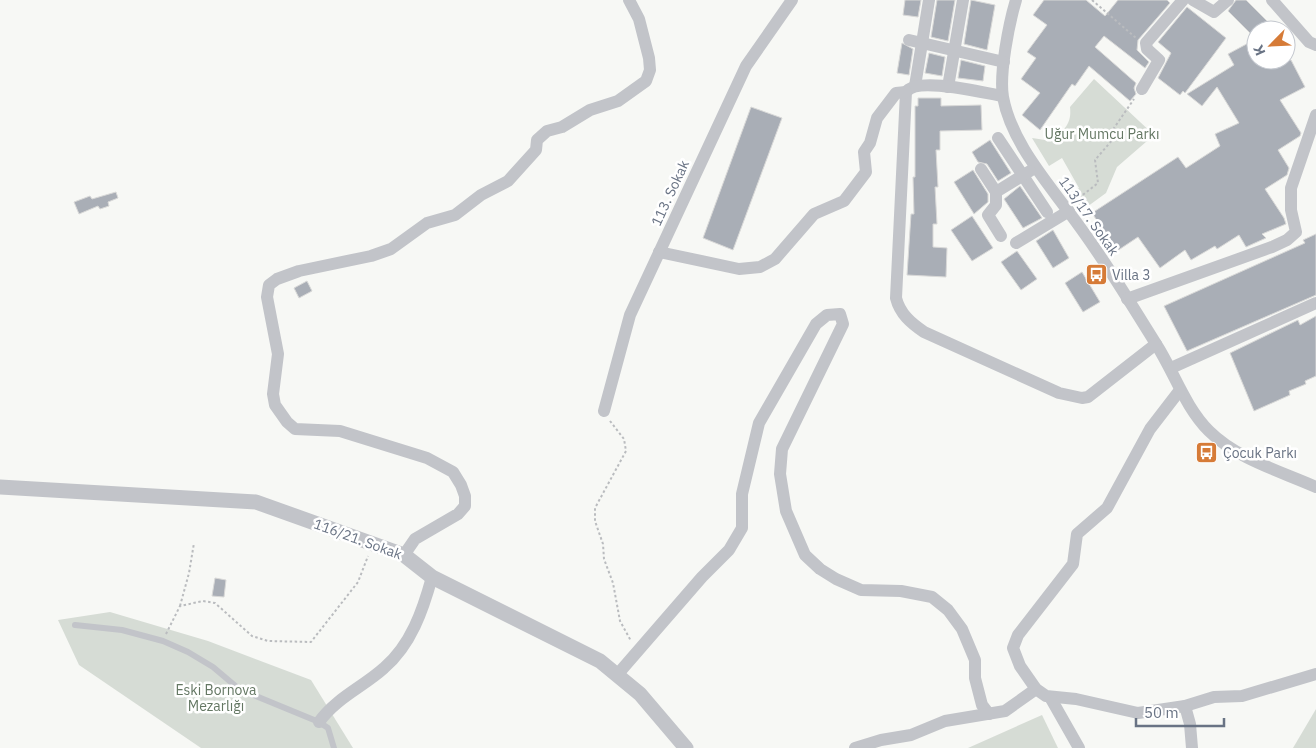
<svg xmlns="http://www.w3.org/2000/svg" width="1316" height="748" viewBox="0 0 1316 748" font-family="'IBM Plex Sans',sans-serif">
<rect width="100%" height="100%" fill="#f7f8f5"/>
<g fill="#d6dcd5">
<path d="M1094 79 1154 135 1117 167 1106 193 1080 212 1068 198 1079 188 1062 158 1049 166 1032 138 1052 141C1064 130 1072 124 1070 107Z"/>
<path d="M110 612 208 641 311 680 353 748H201L79 665 58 620Z"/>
<path d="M1316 709V748H1293Z"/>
<path d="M1042 715 1058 748H968Z"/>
</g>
<g fill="#a9aeb6" stroke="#d9d9d8">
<path d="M905 0H921L918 17 903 15Z"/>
<path d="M937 0H955L948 41 931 37Z"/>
<path d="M971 0 995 5 987 50 964 44Z"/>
<path d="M1044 0H1086L1105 16 1118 0H1167L1170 3 1138 40 1137 50 1149 62 1145 68 1104 36 1095 47 1136 83 1134 88 1136 94 1130 101 1089 66 1075 86 1072 84 1040 130 1022 115 1040 93 1021 79 1036 58 1027 52 1047 25 1033 15Z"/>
<path d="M1236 0H1246L1276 30H1256V60H1291L1305 87 1280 100 1301 133 1300 136 1278 150 1289 168 1287 175 1265 189 1284 218 1286 224 1262 234 1266 238 1246 247 1239 235 1217 249 1215 246 1191 260 1185 250 1160 268 1138 237 1117 251 1092 213 1178 157 1186 168 1220 146 1215 134 1239 123 1217 87 1202 106 1187 94 1234 65 1228 54 1256 39 1228 11Z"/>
<path d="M1187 7 1226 38 1185 93 1183 91 1180 95 1158 78 1171 53 1158 42Z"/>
<path d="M902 43 913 49 909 75 897 73Z"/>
<path d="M929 53 945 57 942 76 925 73Z"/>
<path d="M961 60 985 66 983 81 958 78Z"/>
<path d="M918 98H941V106L981 105 982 130 940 131V150H936L938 187H935L937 224H933V247L947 248 946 277 907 275 911 214H914L913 177H915V106H918Z"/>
<path d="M751 107 782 118 733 250 703 238Z"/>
<path d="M990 140 1011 173 998 181 987 164 978 162 972 152Z"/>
<path d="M973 170 988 194V202L974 214 954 182Z"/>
<path d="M1020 186 1042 218 1023 228 1004 199Z"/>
<path d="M116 192 118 198 108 202 109 206 100 209 98 206 79 214 74 202 90 196 92 199Z"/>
<path d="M972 216 993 248 972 261 951 230Z"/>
<path d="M1053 230 1069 258 1053 268 1036 241Z"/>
<path d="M1316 234V295L1187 351 1164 306 1305 243 1303 240Z"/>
<path d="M1017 251 1037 279 1021 290 1001 262Z"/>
<path d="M1082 272 1100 302 1083 312 1065 283Z"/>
<path d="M307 281 312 291 299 298 294 288Z"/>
<path d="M1316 316V376L1305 381 1306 384 1289 391 1290 395 1254 411 1230 353 1298 320 1300 325Z"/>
<path d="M215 578 226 580 224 597 212 596Z"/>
</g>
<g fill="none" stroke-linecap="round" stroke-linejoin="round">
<g stroke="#babcbf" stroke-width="2" stroke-dasharray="2.5 2.5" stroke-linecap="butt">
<path d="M1092 0 1136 38"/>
<path d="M1075 201 1098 183 1095 160 1114 138V128L1134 99"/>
<path d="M610 421 624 439 626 451 595 508V521L603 544 604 559 613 583 620 621 631 641"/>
<path d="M180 606 189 573 194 543"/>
<path d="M166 634 180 606 203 601 215 603 252 636 268 641 311 642 358 582 368 556"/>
</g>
<path stroke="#c2c4c9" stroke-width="6" d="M75 625 122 630 163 641 188 652 213 667 239 689 319 722 328 728 334 748"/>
<g stroke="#c2c4c9" stroke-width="12">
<path d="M1016 0C1009 23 999 74 1003 97 1011 140 1043 177 1068 211 1100 253 1128 299 1156 344 1174 372 1185 407 1209 431 1237 459 1280 471 1316 487"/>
<path d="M1193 0 1214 12 1228 0"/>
<path d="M1272 0 1309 42 1316 45"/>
<path d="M909 40 1004 62"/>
<path d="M915 86 929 0"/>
<path d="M948 87 963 0"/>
<path d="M1142 89 1159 60 1147 49 1146 43 1183 0"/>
<path d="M1002 96C984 93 917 76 906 92L896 298C900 314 911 323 924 332L1059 393 1082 398 1088 397 1156 344"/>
<path d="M998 138 1047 212"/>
<path d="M981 169 996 192 1030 171"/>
<path d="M996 192V205L988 215 1001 236"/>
<path d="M1016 243 1069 211"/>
<path d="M659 252 739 269 760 267 775 259 814 214 844 201 866 172 864 152 870 143 877 118 896 93 906 92"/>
<path d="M1127 299 1272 247 1287 240 1296 232 1291 210V188L1316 115"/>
<path d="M1171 368 1316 303"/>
<path d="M1180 390 1150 429 1107 508 1077 534 1073 564 1018 635 1013 648 1020 666 1036 689 1046 696 1076 699 1138 713 1185 706 1214 697 1242 696 1316 674"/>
<path d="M604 411 630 315 746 66 792 0"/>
<path d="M404 555 415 539 458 514 465 506V496L461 485 453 472 427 458 340 431 295 429 287 422 275 405 273 394 278 354 267 297 269 285 277 279 299 271 371 256 391 249 427 223 455 215 481 195 508 181 536 150 537 140 547 131 562 127 590 110 618 101 646 81 650 70 649 58 639 19 629 0"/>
<path d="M617 675 702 577 729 550 742 528V494L759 423 816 324 827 315 840 314 843 324 782 449 780 474 786 511 805 555 820 569 836 579 861 590 901 591 932 597 948 610 962 629 975 660V678L982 705 989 714"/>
<path d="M1050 697 1079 748"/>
<path d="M1185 706 1190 724 1192 748"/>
<path d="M319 722C336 698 363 687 384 668 411 645 423 610 432 577"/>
<path d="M855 748 881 740 911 735 945 721 1005 711 1036 689"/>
</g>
<path stroke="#c2c4c9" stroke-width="15" d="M0 487 256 502 404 555 432 577 600 661 640 694 686 748"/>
</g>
<defs>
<symbol id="bus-square" viewBox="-11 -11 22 22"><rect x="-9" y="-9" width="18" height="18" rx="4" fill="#d67b37" stroke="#fff"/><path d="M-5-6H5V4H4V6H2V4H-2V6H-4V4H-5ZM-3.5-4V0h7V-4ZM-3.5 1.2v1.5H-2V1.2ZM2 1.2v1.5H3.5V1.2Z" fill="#fff"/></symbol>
</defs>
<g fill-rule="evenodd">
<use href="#bus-square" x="1084" y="262" width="25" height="25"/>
<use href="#bus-square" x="1194" y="440" width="25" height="25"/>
</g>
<g text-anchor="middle" stroke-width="5" stroke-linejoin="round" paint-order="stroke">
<g font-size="14" fill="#647763" stroke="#fff">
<text x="1102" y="139">Uğur Mumcu Parkı</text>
<text x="216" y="695">Eski Bornova<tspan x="216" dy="16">Mezarlığı</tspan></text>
</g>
<g font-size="14" fill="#697384" stroke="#fff">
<text transform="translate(670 193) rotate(-65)" y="5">113. Sokak</text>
<text transform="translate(1089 216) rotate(55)" y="5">113/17. Sokak</text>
<text transform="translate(358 539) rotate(20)" y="5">116/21. Sokak</text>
</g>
<g font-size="14" fill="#697384" stroke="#fff" text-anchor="start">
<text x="1112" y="280">Villa 3</text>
<text x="1223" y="458">Çocuk Parkı</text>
</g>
</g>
<g transform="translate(1271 45) rotate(246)"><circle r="24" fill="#ffffff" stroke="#c3c7ce"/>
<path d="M0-4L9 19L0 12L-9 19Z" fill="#d67b37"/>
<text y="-8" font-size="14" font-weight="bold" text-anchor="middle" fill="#697384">K</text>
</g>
<path d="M1136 718v8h88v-8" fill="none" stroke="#697384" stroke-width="2.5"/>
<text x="1144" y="718" font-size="15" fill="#697384" stroke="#ffffff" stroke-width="4" paint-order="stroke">50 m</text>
</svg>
